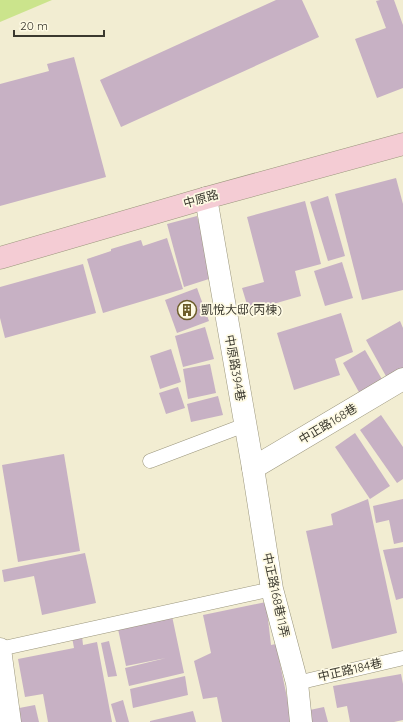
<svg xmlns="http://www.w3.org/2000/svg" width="403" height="722" viewBox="0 0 403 722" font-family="Quicksand,'Noto Sans TC',sans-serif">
<rect width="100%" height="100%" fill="#f2edd2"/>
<path fill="#cbe48c" d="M0 0H52L0 22Z"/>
<g fill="#c7b1c4">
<path d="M276 0H302L319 37 121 127 100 80Z"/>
<path d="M380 0H394L403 25V88L377 98 355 39 386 28 376 1Z"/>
<path d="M74 57 106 177 0 206V84L49 71 47 64Z"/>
<path d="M396 178 403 204V290L362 300 335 194Z"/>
<path d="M328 196 345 256 328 261 310 202Z"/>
<path d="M305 201 321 264 295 271 301 296 249 311 242 288 264 282 247 217Z"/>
<path d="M197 216 208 254 212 278 184 287 167 224Z"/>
<path d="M167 238 183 289 103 313 87 259 111 251V249L141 240 143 246Z"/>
<path d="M342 262 353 298 325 306 314 271Z"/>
<path d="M83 264 96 313 5 338 0 318V287Z"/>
<path d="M197 288 209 321 177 333 165 300Z"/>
<path d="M341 313 353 352 335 359 340 375 294 390 277 333Z"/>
<path d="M400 321 403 328V370L387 378 366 340Z"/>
<path d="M205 327 214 359 183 367 175 336Z"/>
<path d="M171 349 181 382 160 389 150 356Z"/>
<path d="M365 350 383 381 360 394 343 363Z"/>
<path d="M210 364 216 393 188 399 183 369Z"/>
<path d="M178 387 185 408 166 414 159 393Z"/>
<path d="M218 396 223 415 191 422 187 404Z"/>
<path d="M381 415 403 447V479L397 483 360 430Z"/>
<path d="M355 433 390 486 370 499 335 447Z"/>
<path d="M64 454 80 551 18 562 2 465Z"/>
<path d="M368 499 397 633 332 649 306 531 333 525 331 514Z"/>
<path d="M403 499V542L394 544 389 520 376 523 373 506Z"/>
<path d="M403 547V598L396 600 383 550Z"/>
<path d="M85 553 96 603 42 615 34 576 4 582 2 570Z"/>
<path d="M266 602 271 645 276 644 292 722H222L217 697 203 699 194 661 211 653 203 615Z"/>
<path d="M172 616 184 673 129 686 125 668 166 658 126 666 118 629Z"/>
<path d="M82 636 83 645 97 642 112 722H48L43 694 25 697 18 659 74 648 72 637Z"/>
<path d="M109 641 117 676 108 677 101 643Z"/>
<path d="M401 674 403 684V720L394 722H350L347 706 337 708 333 686Z"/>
<path d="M185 676 188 695 133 708 130 689Z"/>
<path d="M123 700 129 722H116L111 704Z"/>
<path d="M35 705 39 722H17L14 709Z"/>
<path d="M324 707 328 722H308L305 711Z"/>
<path d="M193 711 196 722H150V721Z"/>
</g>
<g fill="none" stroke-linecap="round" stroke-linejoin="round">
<defs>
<g id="lane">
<path d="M150 461 245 425"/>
<path d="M0 649 272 589"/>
<path d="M297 683 403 658"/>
</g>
<g id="street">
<path d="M206 198 253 468 272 589 297 683 301 722"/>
<path d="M253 468 403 379"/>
<path d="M0 649 10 722"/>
</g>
<path id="secondary" d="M0 258 206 198 403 144"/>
</defs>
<use href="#lane" stroke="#9a957c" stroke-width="15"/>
<use href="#street" stroke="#9a957c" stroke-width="23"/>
<use href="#secondary" stroke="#9a957c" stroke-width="23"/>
<use href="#lane" stroke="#fff" stroke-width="14"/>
<use href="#street" stroke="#fff" stroke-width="22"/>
<use href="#secondary" stroke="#f4ccd4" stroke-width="22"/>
</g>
<defs>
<symbol id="building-ring" viewBox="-11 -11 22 22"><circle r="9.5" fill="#fefae4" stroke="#6d5d2a" stroke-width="1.5"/><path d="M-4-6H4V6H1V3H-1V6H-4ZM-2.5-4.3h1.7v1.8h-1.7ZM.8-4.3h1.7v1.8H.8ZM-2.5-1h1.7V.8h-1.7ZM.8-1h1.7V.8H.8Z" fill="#6d5d2a"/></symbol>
</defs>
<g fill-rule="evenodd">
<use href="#building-ring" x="176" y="299" width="22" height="22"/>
</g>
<g text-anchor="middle" stroke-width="3.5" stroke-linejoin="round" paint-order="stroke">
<g font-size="12" fill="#3b392f" stroke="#fefae4">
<text transform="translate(201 199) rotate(-16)" y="4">中原路</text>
<text transform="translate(235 368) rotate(80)" y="4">中原路394巷</text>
<text transform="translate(328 424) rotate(-31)" y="4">中正路168巷</text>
<text transform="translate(276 595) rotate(78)" y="4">中正路168巷11弄</text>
<text transform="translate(350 670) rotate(-13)" y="4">中正路184巷</text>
</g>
<g font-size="12" fill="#3b392f" stroke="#fefae4" text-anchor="start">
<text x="201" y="314">凱悅大邸(丙棟)</text>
</g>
</g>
<path d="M14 30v6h90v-6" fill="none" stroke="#3b392f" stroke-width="2"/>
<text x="20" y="30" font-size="12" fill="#3b392f" stroke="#fefae4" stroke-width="3" paint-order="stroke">20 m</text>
</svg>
